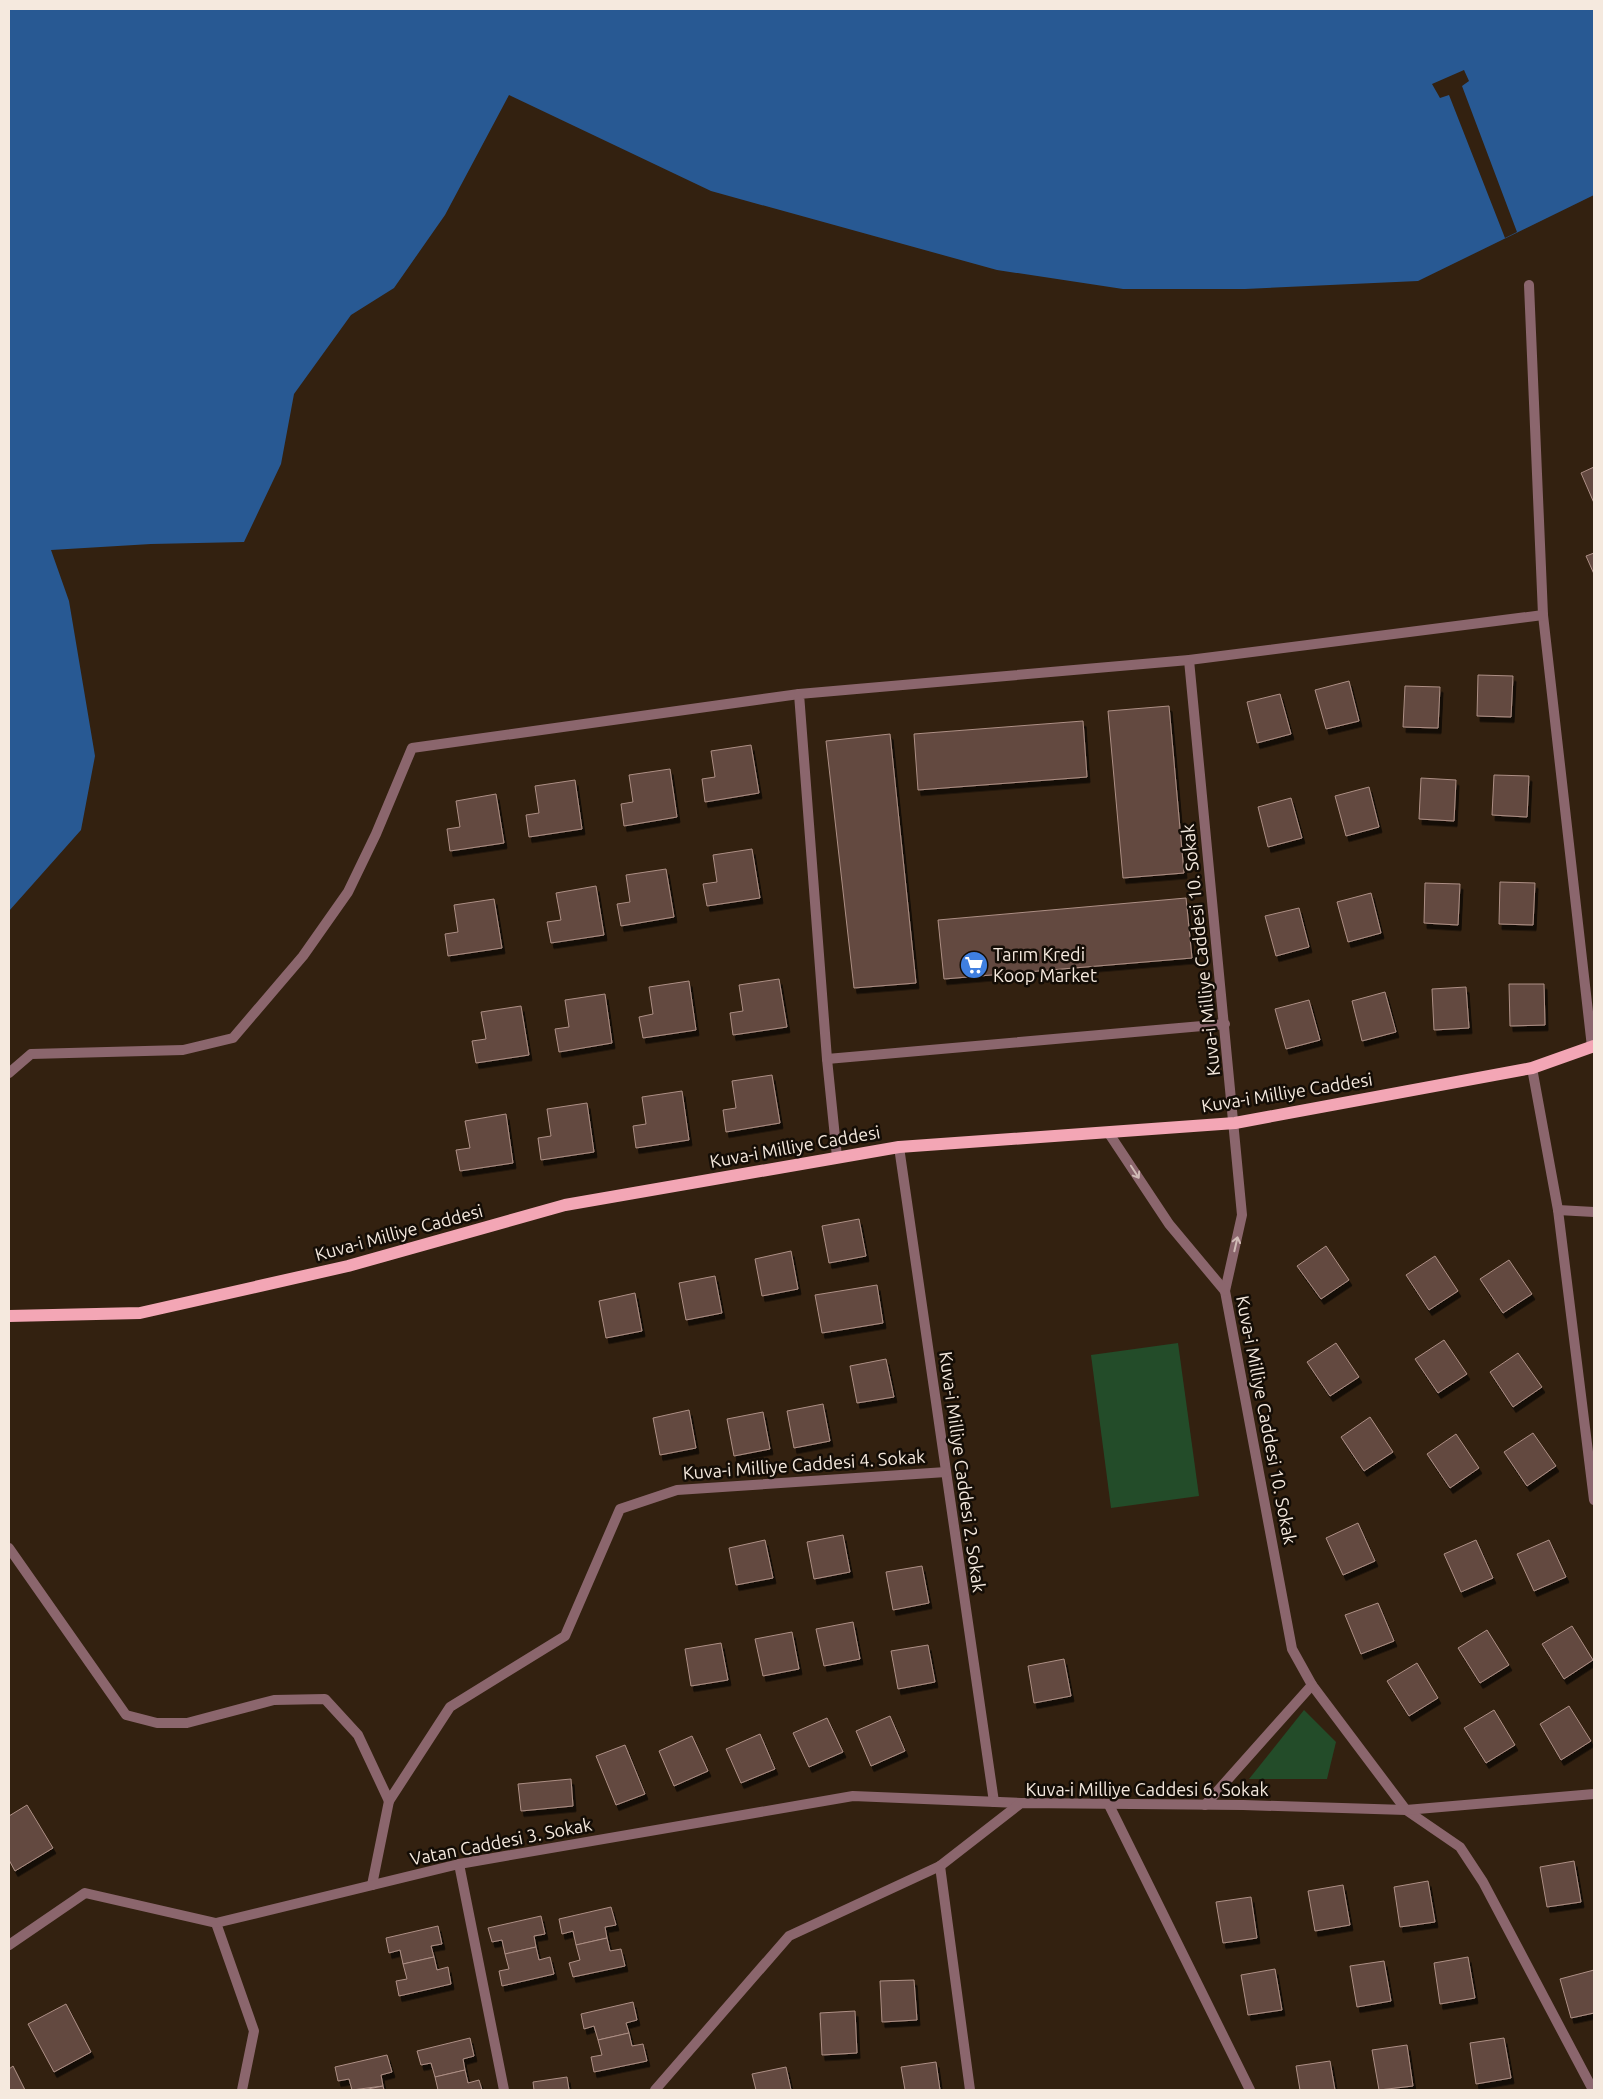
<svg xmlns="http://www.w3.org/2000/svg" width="1603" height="2099" viewBox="0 0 1603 2099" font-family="Ubuntu,sans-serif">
<defs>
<filter id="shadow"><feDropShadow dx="3" dy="5.5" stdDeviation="0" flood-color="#0009"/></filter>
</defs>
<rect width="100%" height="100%" fill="#332110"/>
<g fill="#234c29">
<path d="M1178 1343 1199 1496 1111 1508 1091 1355Z"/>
<path d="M1304 1710 1336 1742 1327 1779H1249Z"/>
</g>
<path fill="#285993" d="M9 9H1594V195L1418 281 1245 289H1123L997 270 711 191 509 95 445 215 394 288 351 315 294 394 281 464 244 542 151 544 51 550 69 601 95 756 81 830 9 911Z"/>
<path fill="#332110" d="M1464 70 1469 81 1462 86 1517 232 1505 238 1449 95 1440 98 1432 84Z"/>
<g fill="#634940" stroke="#ad8f85" filter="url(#shadow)">
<path d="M1594 467V503L1581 473Z"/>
<path d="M1594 553V574L1586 556Z"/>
<path d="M1478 675 1513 676 1511 717 1477 716Z"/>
<path d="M1349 681 1359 721 1326 729 1315 690Z"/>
<path d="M1405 686 1440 687 1438 728 1403 727Z"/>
<path d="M1280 694 1291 734 1257 743 1247 702Z"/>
<path d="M1169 706 1184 873 1123 878 1108 711Z"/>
<path d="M1083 721 1087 777 918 790 914 734Z"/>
<path d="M890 734 916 983 854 988 826 741Z"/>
<path d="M751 745 759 793 705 802 702 779 715 777 711 751Z"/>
<path d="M670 769 677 817 624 826 621 804 633 802 629 775Z"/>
<path d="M1494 775 1529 776 1527 817 1492 815Z"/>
<path d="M1421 778 1456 780 1454 821 1419 819Z"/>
<path d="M575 780 582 829 529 837 526 815 539 813 535 786Z"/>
<path d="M1369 787 1379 827 1346 836 1335 796Z"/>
<path d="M496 794 504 843 450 851 447 829 460 827 456 801Z"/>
<path d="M1291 798 1302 838 1268 847 1258 807Z"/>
<path d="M752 849 760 898 707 906 703 884 717 882 713 855Z"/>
<path d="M666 869 674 917 621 926 617 904 630 902 626 875Z"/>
<path d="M1500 882 1535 883 1533 925 1499 924Z"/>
<path d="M1425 883 1460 884 1458 925 1424 923Z"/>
<path d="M596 886 604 935 551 943 547 922 561 920 556 893Z"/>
<path d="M1371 893 1381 933 1348 942 1337 902Z"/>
<path d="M1186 898 1192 958 944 979 938 920Z"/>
<path d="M494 899 502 948 448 956 445 934 458 932 454 905Z"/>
<path d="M1299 908 1309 947 1276 956 1265 916Z"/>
<path d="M779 979 787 1027 733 1035 730 1013 743 1011 739 985Z"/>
<path d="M689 981 696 1030 643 1038 639 1017 653 1014 649 987Z"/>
<path d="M1509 984H1544L1545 1025 1510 1026Z"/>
<path d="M1466 987 1469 1028 1434 1030 1432 989Z"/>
<path d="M1385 992 1396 1032 1362 1041 1352 1001Z"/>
<path d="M605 994 612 1043 559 1052 555 1029 569 1027 565 1000Z"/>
<path d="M1309 1000 1320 1040 1286 1049 1275 1009Z"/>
<path d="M521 1006 529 1055 476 1063 472 1041 486 1039 481 1012Z"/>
<path d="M772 1075 780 1123 726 1132 723 1110 736 1108 732 1081Z"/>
<path d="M682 1091 689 1140 636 1148 633 1126 646 1124 642 1097Z"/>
<path d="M587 1103 594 1152 541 1160 538 1138 551 1136 547 1109Z"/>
<path d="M506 1114 513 1163 460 1171 456 1150 470 1148 465 1121Z"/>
<path d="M859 1219 866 1256 829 1263 822 1226Z"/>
<path d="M1326 1246 1349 1280 1321 1299 1297 1266Z"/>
<path d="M791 1251 798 1289 762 1296 755 1259Z"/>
<path d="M1435 1256 1458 1291 1429 1310 1406 1275Z"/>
<path d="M1509 1260 1532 1294 1503 1313 1480 1279Z"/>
<path d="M715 1276 722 1313 686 1320 679 1283Z"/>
<path d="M877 1285 883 1323 822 1333 815 1295Z"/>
<path d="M635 1293 642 1331 606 1338 599 1301Z"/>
<path d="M1444 1340 1467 1374 1438 1393 1415 1359Z"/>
<path d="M1336 1343 1359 1377 1330 1396 1307 1362Z"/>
<path d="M1518 1353 1542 1387 1513 1407 1490 1372Z"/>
<path d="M886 1359 894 1397 857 1403 850 1366Z"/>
<path d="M823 1404 830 1441 794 1448 787 1411Z"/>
<path d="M689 1410 696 1448 660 1455 653 1418Z"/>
<path d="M763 1412 770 1449 734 1456 727 1419Z"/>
<path d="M1370 1417 1393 1452 1364 1471 1341 1437Z"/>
<path d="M1533 1433 1556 1466 1527 1486 1504 1452Z"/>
<path d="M1456 1434 1479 1468 1450 1488 1427 1454Z"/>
<path d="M1358 1523 1375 1561 1343 1575 1326 1538Z"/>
<path d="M843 1535 850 1572 814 1579 807 1542Z"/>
<path d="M765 1540 773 1578 736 1585 729 1548Z"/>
<path d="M1476 1540 1493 1578 1461 1592 1444 1554Z"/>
<path d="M1549 1540 1566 1577 1534 1591 1517 1554Z"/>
<path d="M922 1566 929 1603 893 1610 886 1572Z"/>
<path d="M1378 1603 1394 1641 1361 1654 1345 1615Z"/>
<path d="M853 1622 860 1659 824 1666 816 1629Z"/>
<path d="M1572 1626 1593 1660 1564 1679 1542 1644Z"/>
<path d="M1487 1630 1509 1665 1480 1683 1458 1648Z"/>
<path d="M792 1632 799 1669 763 1676 755 1639Z"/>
<path d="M721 1643 728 1680 691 1686 685 1649Z"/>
<path d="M928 1645 935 1682 898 1689 891 1651Z"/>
<path d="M1064 1659 1071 1696 1034 1703 1028 1666Z"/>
<path d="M1417 1663 1438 1698 1409 1716 1387 1681Z"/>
<path d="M1569 1706 1591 1741 1561 1760 1540 1724Z"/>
<path d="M1494 1710 1515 1745 1486 1763 1464 1728Z"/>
<path d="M890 1716 905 1751 871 1766 856 1731Z"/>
<path d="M827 1718 843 1752 809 1767 793 1733Z"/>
<path d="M760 1734 775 1769 741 1783 726 1749Z"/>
<path d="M692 1736 708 1771 674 1786 659 1751Z"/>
<path d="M625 1745 645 1794 616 1805 596 1756Z"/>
<path d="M571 1779 573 1806 521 1811 518 1784Z"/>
<path d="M27 1805 53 1848 15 1871 9 1860V1816Z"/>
<path d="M1574 1861 1581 1902 1547 1907 1540 1867Z"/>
<path d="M1428 1881 1435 1922 1400 1927 1394 1887Z"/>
<path d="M1343 1885 1350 1925 1315 1931 1308 1891Z"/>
<path d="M1251 1897 1257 1938 1223 1943 1216 1902Z"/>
<path d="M611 1907 616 1925 605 1927 607 1938 576 1945 573 1931 562 1934 559 1919Z"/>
<path d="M541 1916 545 1934 534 1936 536 1947 505 1954 502 1940 492 1942 488 1928Z"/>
<path d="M438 1926 442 1944 431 1946 434 1957 403 1964 400 1950 389 1953 386 1938Z"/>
<path d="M607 1938 610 1951 621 1949 625 1966 573 1977 569 1963 580 1960 576 1945Z"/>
<path d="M536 1947 539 1960 550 1957 554 1974 502 1986 499 1971 509 1969 505 1954Z"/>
<path d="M434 1957 437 1970 448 1967 451 1984 399 1996 396 1981 407 1979 403 1964Z"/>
<path d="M1468 1957 1475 1998 1440 2004 1434 1963Z"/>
<path d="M1384 1961 1391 2001 1357 2007 1350 1966Z"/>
<path d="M1275 1969 1282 2010 1248 2015 1241 1975Z"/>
<path d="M1594 1970V2013L1571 2018 1560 1979Z"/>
<path d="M914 1980 917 2020 882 2022 880 1981Z"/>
<path d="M633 2002 637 2020 626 2023 629 2033 598 2040 594 2026 584 2029 581 2014Z"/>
<path d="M66 2004 91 2052 54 2072 28 2024Z"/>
<path d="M855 2011 857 2053 822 2055 820 2013Z"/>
<path d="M629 2033 632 2046 643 2044 647 2061 594 2072 591 2057 602 2055 598 2040Z"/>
<path d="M470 2038 474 2056 463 2059 465 2070 435 2077 431 2063 421 2065 417 2051Z"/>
<path d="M1504 2038 1511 2078 1476 2084 1470 2043Z"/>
<path d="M1407 2045 1413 2086 1379 2090 1372 2050Z"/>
<path d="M387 2055 392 2072 381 2075 383 2086 352 2090 349 2079 338 2081 335 2067Z"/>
<path d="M1330 2061 1335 2090H1300L1296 2066Z"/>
<path d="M936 2062 940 2090H905L901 2067Z"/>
<path d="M13 2066 25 2090H9V2069Z"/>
<path d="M786 2067 791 2090H756L752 2074Z"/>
<path d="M465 2070 468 2083 479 2080 482 2090H438L435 2077Z"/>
<path d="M567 2077 569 2090H534L533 2082Z"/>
<path d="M383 2086 384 2090H363Z"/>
</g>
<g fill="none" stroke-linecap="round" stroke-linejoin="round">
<path stroke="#8b666d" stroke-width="10" d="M827 1059 1225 1024"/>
<g stroke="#8b666d" stroke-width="10">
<path d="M1529 285 1543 615 1592 1047"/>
<path d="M1189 660 1242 1215 1225 1291 1292 1649 1312 1685 1406 1810 1460 1847 1483 1882 1593 2090"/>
<path d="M1532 1068 1558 1210 1594 1500"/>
<path d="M9 1073 31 1054 183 1050 233 1038 303 956 348 892 376 834 412 748 799 694"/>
<path d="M1108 1132 1169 1224 1225 1291"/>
<path d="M899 1147 994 1802"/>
<path d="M837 1157 827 1059 799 694 1189 660 1543 615"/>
<path d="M1558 1210 1594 1212"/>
<path d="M9 1548 126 1715 157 1723H187L274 1700 325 1699 358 1735 389 1801 450 1707 565 1636 620 1509 677 1490 946 1472"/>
<path d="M1109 1805 1250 2090"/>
<path d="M1205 1805 1312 1685"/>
<path d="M459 1864 504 2090"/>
<path d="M940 1866 970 2090"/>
<path d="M372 1885 389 1801"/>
<path d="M216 1923 254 2031 242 2090"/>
<path d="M9 1945 85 1893 216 1923 459 1864 853 1796 1021 1803"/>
<path d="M655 2090 789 1936 940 1866 1021 1803 1243 1805 1406 1810 1594 1794"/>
</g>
<path stroke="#f3a6b5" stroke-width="12" d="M9 1316 140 1313 348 1266 565 1205 899 1147 1235 1123 1532 1068 1594 1046"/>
</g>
<defs><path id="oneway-shaft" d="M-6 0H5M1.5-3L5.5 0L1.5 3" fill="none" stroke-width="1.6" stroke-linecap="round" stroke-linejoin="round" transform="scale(1.25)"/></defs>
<g stroke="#d0bbb6">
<use href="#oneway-shaft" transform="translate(1135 1172) rotate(57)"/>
<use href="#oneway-shaft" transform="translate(1236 1244) rotate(-77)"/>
</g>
<defs>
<symbol id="supermarket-disc" viewBox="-11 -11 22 22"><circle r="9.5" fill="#3f7fe0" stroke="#140d06"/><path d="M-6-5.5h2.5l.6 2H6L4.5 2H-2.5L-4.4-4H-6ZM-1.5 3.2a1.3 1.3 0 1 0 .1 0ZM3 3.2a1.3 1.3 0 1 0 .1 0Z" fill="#fff"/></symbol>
</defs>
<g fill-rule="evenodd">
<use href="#supermarket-disc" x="958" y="949" width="32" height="32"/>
</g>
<g text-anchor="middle" stroke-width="5" stroke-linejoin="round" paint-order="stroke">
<g font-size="18" fill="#f5e9de" stroke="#140d06">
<text transform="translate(1201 950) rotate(-96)" y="6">Kuva-i Milliye Caddesi 10. Sokak</text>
<text transform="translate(1287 1093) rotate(-9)" y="6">Kuva-i Milliye Caddesi</text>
<text transform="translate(795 1147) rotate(-10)" y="6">Kuva-i Milliye Caddesi</text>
<text transform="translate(399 1233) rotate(-15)" y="6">Kuva-i Milliye Caddesi</text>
<text transform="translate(1266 1420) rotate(79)" y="6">Kuva-i Milliye Caddesi 10. Sokak</text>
<text transform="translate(804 1465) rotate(-4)" y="6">Kuva-i Milliye Caddesi 4. Sokak</text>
<text transform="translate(962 1472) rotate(82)" y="6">Kuva-i Milliye Caddesi 2. Sokak</text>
<text x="1147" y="1796">Kuva-i Milliye Caddesi 6. Sokak</text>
<text transform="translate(501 1842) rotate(-11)" y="6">Vatan Caddesi 3. Sokak</text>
</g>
<g font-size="18" fill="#f5e9de" stroke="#140d06" text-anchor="start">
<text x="993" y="961">Tarım Kredi<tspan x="993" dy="21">Koop Market</tspan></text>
</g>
</g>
<rect width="1603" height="2099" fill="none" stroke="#f5e9de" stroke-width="20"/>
</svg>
